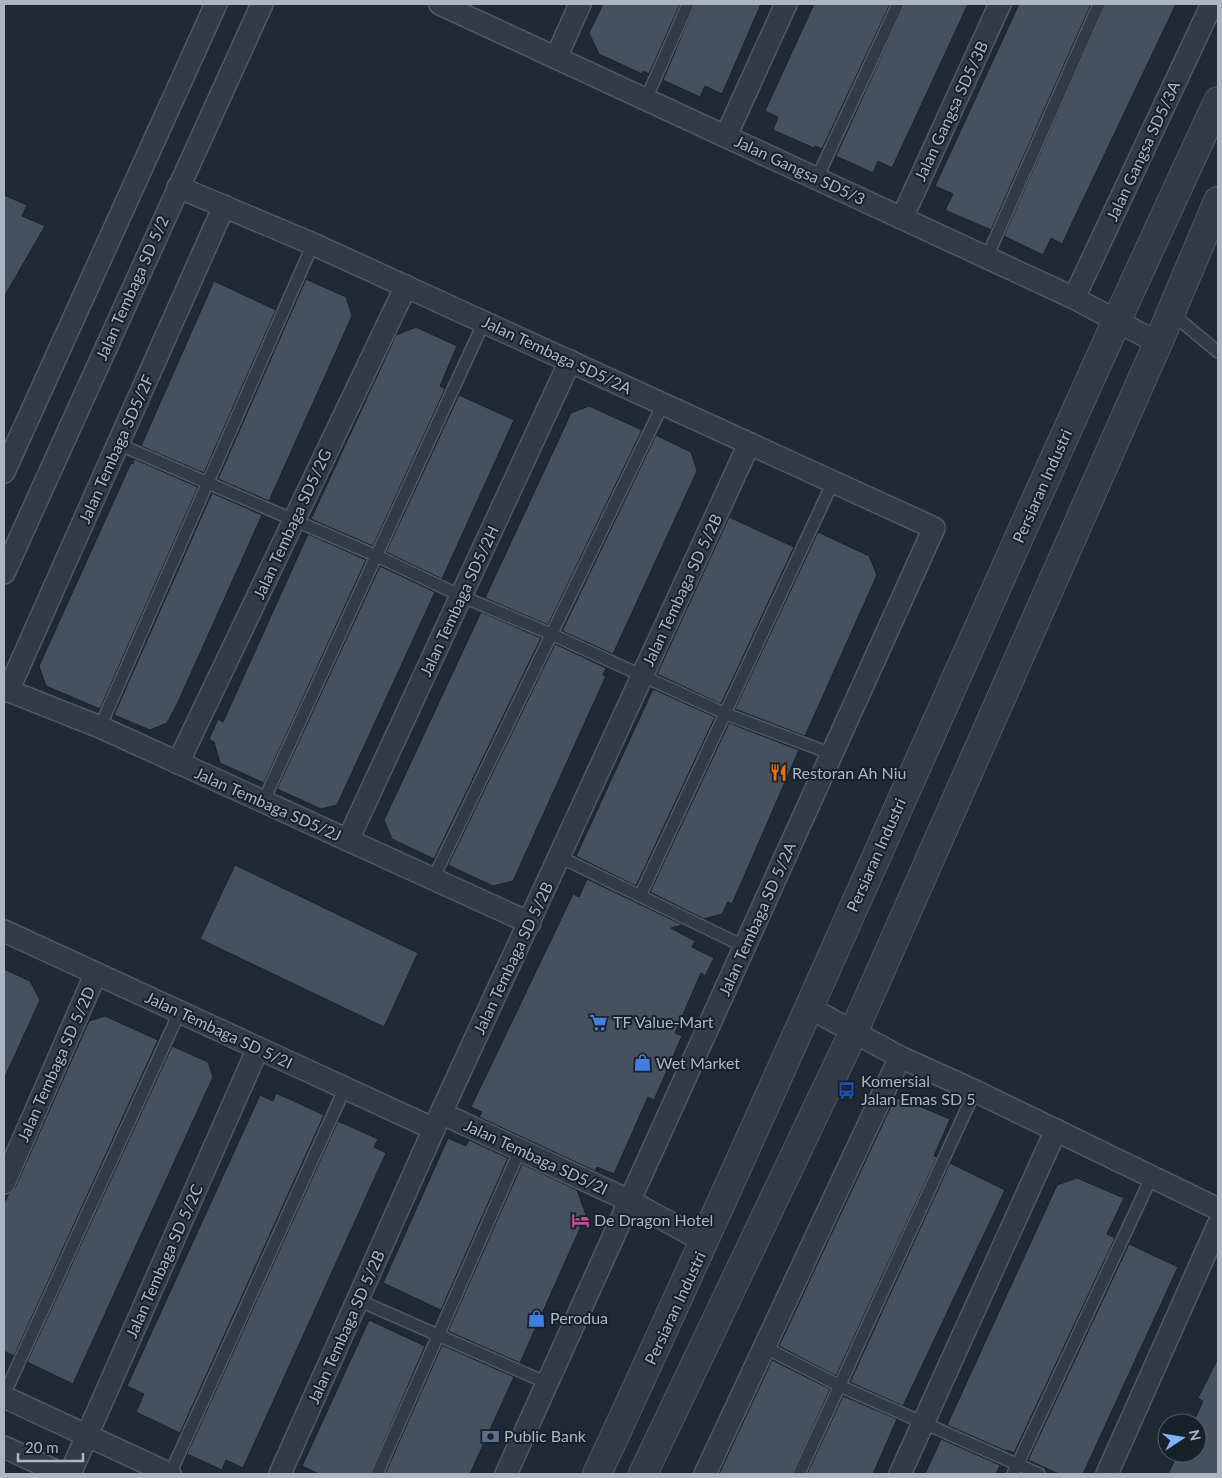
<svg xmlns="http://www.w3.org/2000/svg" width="1222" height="1478" viewBox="0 0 1222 1478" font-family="Lato,sans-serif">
<rect width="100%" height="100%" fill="#1f2a35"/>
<g fill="#45515f" stroke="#1a222c">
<path d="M603 4H680L649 74 643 71 642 74 599 54 589 33Z"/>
<path d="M695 4H761L722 94 705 86 700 97 663 80Z"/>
<path d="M814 4H890L822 149 815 146 814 148 773 130 778 117 765 111Z"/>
<path d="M905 4H968L892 168 878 161 873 173 836 156Z"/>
<path d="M1019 4H1091L991 230 945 210 953 194 935 186Z"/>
<path d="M1106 4H1176L1062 244 1051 238 1043 255 1004 236Z"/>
<path d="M4 195 27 205 22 216 45 226 4 297Z"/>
<path d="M306 279 346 297 352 316 269 501 218 479Z"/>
<path d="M214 281 276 310 204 473 141 446Z"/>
<path d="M416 327 457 346 440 386 445 389 373 546 311 519 396 335Z"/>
<path d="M459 395 514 420 442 579 386 552Z"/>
<path d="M589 406 642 430 548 625 485 598 571 413Z"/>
<path d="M656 435 691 452 697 471 613 654 562 631Z"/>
<path d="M134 459 198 487 100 709 46 686 39 666 131 463 133 464Z"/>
<path d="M212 493 262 515 179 700 167 723 150 730 114 715Z"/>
<path d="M729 517 794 547 721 704 657 674Z"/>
<path d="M818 532 869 556 877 575 805 736 735 709Z"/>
<path d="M308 534 366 560 264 783 220 763 214 742 209 739 218 719 223 722Z"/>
<path d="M380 566 435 592 337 805 321 809 277 789Z"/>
<path d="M481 612 541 638 434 859 392 839 384 820Z"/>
<path d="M555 644 606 668 603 675 606 676 513 881 493 886 448 865Z"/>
<path d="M653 689 715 717 636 886 576 856Z"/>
<path d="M729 723 799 750 732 904 728 902 722 914 704 919 650 892Z"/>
<path d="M235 865 418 953 384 1027 200 939Z"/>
<path d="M587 879 683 925 671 928 695 941 692 947 714 958 705 976 701 973 675 1033 682 1036 654 1100 648 1097 614 1174 597 1167 595 1171 479 1117 482 1112 471 1107 573 894 579 897Z"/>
<path d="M4 969 30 981 40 1000 4 1079Z"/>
<path d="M105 1016 158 1040 14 1356 4 1351V1203L8 1195 15 1188 89 1021Z"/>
<path d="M172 1046 208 1062 213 1077 73 1384 27 1362Z"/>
<path d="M276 1093 324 1115 180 1433 136 1412 144 1394 127 1386 260 1095 273 1101Z"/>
<path d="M899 1098 950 1119 934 1156 937 1157 836 1376 779 1346 893 1102Z"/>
<path d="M338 1121 378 1139 374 1147 386 1153 243 1468 226 1460 222 1470 187 1454Z"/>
<path d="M448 1138 466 1146 469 1140 508 1158 441 1310 383 1283Z"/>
<path d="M950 1163 1005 1190 903 1406 850 1382Z"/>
<path d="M522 1164 577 1190 586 1215 520 1363 448 1331Z"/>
<path d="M1077 1178 1124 1198 1107 1234 1115 1238 1014 1453 1007 1450 1006 1451 947 1425 948 1423 1057 1185Z"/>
<path d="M1129 1244 1178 1267 1083 1474H1059L1028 1460Z"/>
<path d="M369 1320 425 1346 370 1474H319L302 1466Z"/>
<path d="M442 1345 514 1377 483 1445 470 1474H385Z"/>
<path d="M1218 1358V1474H1168L1178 1453H1197V1423H1193L1203 1401 1198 1398Z"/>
<path d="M772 1360 830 1389 792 1474H719Z"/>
<path d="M843 1396 897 1419 873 1474H807Z"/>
<path d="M941 1439 1000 1465 996 1474H925Z"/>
</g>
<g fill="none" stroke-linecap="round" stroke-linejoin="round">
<defs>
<g id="service">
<path d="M646 99 688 4"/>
<path d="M817 178 898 4"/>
<path d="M987 257 1099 4"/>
<path d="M1170 312 1218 352"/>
<path d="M118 444 377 556 461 596 551 634 726 714 832 754"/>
<path d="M100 727 313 244"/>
<path d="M263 802 484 322"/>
<path d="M560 857 745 947"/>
<path d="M433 879 663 404"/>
<path d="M640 896 833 482"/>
<path d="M358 1300 547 1383"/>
<path d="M764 1347 840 1386 1039 1474"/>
<path d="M4 1395 180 1011"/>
<path d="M170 1474 345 1088"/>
<path d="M377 1474 520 1150"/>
<path d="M799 1474 975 1091"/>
<path d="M1013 1474 1152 1176"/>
</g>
<g id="minor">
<path d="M440 4 1074 298 1158 343"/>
<path d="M556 58 580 4"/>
<path d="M726 136 786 4"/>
<path d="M178 187 313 244 934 528 506 1474"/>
<path d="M902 218 1000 4"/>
<path d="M1074 298 1211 6V4"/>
<path d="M4 472 216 4"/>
<path d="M4 573 262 4"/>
<path d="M4 689 100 727 530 923"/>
<path d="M8 691 224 206"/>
<path d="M178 763 406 286"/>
<path d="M348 840 570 361"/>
<path d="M4 931 434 1129"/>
<path d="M808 1007 900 1057 975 1091 1218 1209"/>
<path d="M441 1113 630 1201 705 1242"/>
<path d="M4 1183 96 973"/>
<path d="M4 1397 170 1474"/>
<path d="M4 1447 62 1474"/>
<path d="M70 1474 258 1048"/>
<path d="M280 1474 441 1113 749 444"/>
<path d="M705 1474 900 1057"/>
<path d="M900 1474 1056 1130"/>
<path d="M1107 1474 1218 1225"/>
</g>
<g id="tertiary">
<path d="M597 1474C809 1018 1006 556 1218 101"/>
<path d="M643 1474 854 1031 1158 343 1218 201"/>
</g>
</defs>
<use href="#service" stroke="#505964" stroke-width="14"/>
<use href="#minor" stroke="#505964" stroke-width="24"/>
<use href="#tertiary" stroke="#505964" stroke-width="30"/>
<use href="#service" stroke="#323b46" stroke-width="11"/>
<use href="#minor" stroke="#323b46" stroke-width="21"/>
<use href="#tertiary" stroke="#323b46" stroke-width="28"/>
</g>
<defs>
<symbol id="restaurant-bare" viewBox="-9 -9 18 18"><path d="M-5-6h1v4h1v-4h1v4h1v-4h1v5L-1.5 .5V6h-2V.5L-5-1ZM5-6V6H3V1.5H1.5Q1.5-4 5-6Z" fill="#e8710a" stroke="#18202a" stroke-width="2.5" paint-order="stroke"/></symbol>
<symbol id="supermarket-bare" viewBox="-9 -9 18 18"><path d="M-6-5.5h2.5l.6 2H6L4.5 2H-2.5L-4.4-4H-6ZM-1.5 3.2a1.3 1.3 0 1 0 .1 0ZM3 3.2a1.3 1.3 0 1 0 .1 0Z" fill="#3f7fe0" stroke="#18202a" stroke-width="2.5" paint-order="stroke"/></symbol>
<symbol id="shop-bare" viewBox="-9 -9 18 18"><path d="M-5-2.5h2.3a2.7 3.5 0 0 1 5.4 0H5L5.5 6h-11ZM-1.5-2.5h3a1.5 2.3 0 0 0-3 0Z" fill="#3f7fe0" stroke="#18202a" stroke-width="2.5" paint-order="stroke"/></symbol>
<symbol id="bus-bare" viewBox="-9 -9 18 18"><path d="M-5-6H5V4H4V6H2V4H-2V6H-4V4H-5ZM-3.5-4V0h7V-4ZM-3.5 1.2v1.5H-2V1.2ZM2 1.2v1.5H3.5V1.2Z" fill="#1a4fb4" stroke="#18202a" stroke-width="2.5" paint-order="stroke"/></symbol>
<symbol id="hotel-bare" viewBox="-9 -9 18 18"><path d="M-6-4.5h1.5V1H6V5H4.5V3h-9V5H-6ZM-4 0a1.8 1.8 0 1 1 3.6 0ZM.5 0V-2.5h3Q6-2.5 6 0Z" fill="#d1479c" stroke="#18202a" stroke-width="2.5" paint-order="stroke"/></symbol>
<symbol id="bank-bare" viewBox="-9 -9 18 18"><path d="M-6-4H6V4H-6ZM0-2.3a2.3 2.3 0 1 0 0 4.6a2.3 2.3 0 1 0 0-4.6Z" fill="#5c6f8a" stroke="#18202a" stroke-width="2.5" paint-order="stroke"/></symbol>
</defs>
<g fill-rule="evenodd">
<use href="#restaurant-bare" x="766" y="760" width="25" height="25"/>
<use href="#supermarket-bare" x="586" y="1010" width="25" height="25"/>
<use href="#shop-bare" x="630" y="1050" width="25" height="25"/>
<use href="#bus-bare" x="834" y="1078" width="25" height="25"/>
<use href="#hotel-bare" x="568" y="1208" width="25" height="25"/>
<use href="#shop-bare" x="524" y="1306" width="25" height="25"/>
<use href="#bank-bare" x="478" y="1424" width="25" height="25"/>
</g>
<g text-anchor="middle" stroke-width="4" stroke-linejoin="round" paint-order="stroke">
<g font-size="16" fill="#acb6c3" stroke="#18202a">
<text transform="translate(951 111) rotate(-65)" y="6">Jalan Gangsa SD5/3B</text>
<text transform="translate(1143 151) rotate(-65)" y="6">Jalan Gangsa SD5/3A</text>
<text transform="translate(800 170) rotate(25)" y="6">Jalan Gangsa SD5/3</text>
<text transform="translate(132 288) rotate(-66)" y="6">Jalan Tembaga SD 5/2</text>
<text transform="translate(557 355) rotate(25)" y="6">Jalan Tembaga SD5/2A</text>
<text transform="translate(116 449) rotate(-66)" y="6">Jalan Tembaga SD5/2F</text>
<text transform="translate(1042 486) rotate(-66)" y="6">Persiaran Industri</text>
<text transform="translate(292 524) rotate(-65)" y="6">Jalan Tembaga SD5/2G</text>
<text transform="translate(682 590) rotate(-65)" y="6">Jalan Tembaga SD 5/2B</text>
<text transform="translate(459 601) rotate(-65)" y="6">Jalan Tembaga SD5/2H</text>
<text transform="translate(268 804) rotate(24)" y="6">Jalan Tembaga SD5/2J</text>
<text transform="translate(876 855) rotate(-66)" y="6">Persiaran Industri</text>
<text transform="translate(757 919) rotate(-66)" y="6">Jalan Tembaga SD 5/2A</text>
<text transform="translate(513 958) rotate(-65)" y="6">Jalan Tembaga SD 5/2B</text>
<text transform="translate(219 1030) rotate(25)" y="6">Jalan Tembaga SD 5/2I</text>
<text transform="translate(56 1064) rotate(-66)" y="6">Jalan Tembaga SD 5/2D</text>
<text transform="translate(536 1157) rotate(25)" y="6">Jalan Tembaga SD5/2I</text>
<text transform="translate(164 1261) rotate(-66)" y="6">Jalan Tembaga SD 5/2C</text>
<text transform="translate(675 1308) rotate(-65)" y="6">Persiaran Industri</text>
<text transform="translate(346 1327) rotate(-66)" y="6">Jalan Tembaga SD 5/2B</text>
</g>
<g font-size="16" fill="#acb6c3" stroke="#18202a" text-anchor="start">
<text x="792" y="779">Restoran Ah Niu</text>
<text x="613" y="1028">TF Value-Mart</text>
<text x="656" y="1069">Wet Market</text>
<text x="861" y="1087">Komersial<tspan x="861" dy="18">Jalan Emas SD 5</tspan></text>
<text x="594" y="1226">De Dragon Hotel</text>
<text x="550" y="1324">Perodua</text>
<text x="504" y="1442">Public Bank</text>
</g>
</g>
<rect width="1222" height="1478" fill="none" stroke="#acb6c3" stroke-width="10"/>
<g transform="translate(1182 1438) rotate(78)"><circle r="24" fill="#18202a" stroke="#535c67"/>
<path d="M0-4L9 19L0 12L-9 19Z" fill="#7eb3f6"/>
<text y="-8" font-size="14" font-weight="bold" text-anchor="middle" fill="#acb6c3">N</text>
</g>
<path d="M18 1453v8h65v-8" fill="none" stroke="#acb6c3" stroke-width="2.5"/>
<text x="25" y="1453" font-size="15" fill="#acb6c3" stroke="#18202a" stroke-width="4" paint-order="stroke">20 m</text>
</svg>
